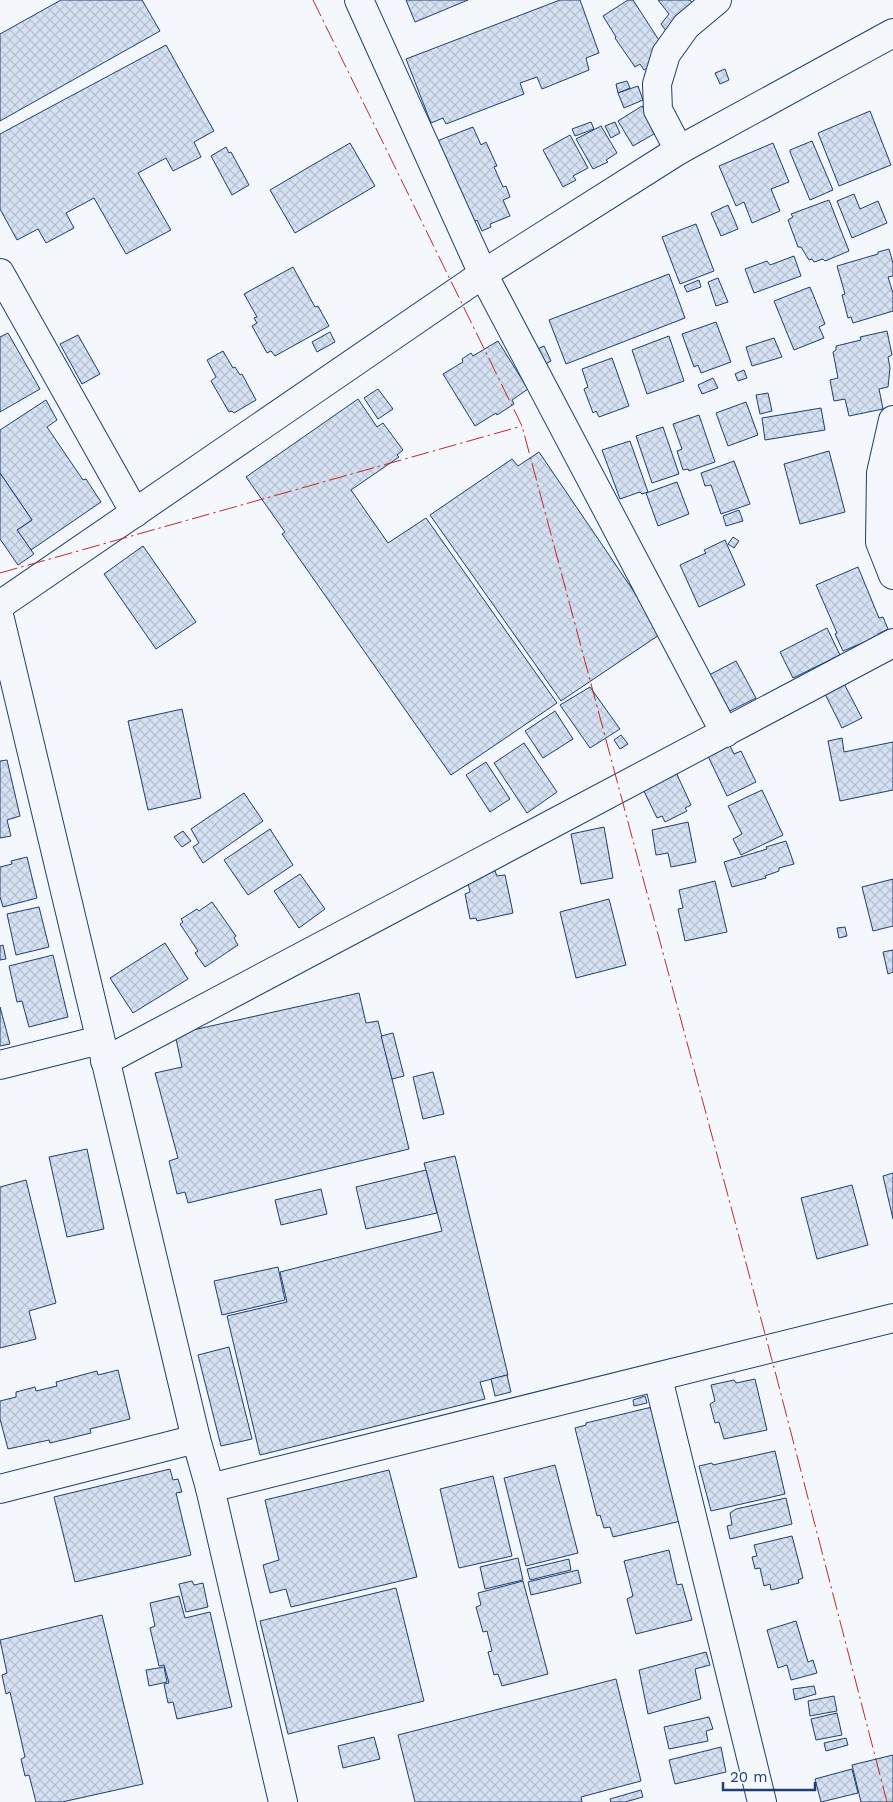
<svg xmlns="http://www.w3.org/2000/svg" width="893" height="1802" viewBox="0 0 893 1802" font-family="'Work Sans',sans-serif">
<defs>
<pattern id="building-cross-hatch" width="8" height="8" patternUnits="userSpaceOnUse" patternTransform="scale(1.25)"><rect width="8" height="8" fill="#d5e0f0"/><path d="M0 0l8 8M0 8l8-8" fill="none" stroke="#b6c1d1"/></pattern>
</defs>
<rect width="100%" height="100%" fill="#f4f7fb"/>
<g fill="url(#building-cross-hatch)" stroke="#1d3f73">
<path d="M61 0H142L160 31 0 121V34Z"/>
<path d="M406 0H468L415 22Z"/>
<path d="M560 0H580L599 53 586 58 589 70 542 89 537 77 520 83 524 94 446 124 443 118 431 123 406 59Z"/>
<path d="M628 0H633L664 48 655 63 644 70 640 64 635 67 615 38 616 37 603 16Z"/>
<path d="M658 0H690L697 8 670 36 661 24 669 14Z"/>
<path d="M166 45 214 131 194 142 201 157 173 171 166 158 138 173 171 230 126 254 94 198 66 213 74 228 46 243 38 229 17 240 0 209V134Z"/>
<path d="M725 69 729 80 720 84 715 73Z"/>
<path d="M627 81 630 88 618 93 616 84Z"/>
<path d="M638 86 643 100 624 108 618 93Z"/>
<path d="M642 106 659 131 633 146 618 121Z"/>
<path d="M870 111 891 165 839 186 818 133Z"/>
<path d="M591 122 594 129 575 136 572 129Z"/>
<path d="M615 122 620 133 611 138 605 126Z"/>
<path d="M601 126 617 153 606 160 608 162 593 169 576 139Z"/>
<path d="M473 127 481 145 486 142 497 166 494 167 503 187 506 186 510 197 503 200 510 216 490 224 491 227 482 231 477 220 473 222 437 141Z"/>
<path d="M570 135 588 168 573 176 576 180 563 187 543 150Z"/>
<path d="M812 141 833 190 810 200 790 152V150Z"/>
<path d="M350 143 375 186 295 233 270 190Z"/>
<path d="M773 143 789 182 771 189 780 211 752 223 744 202 736 206 719 166Z"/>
<path d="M226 147 229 153 231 152 249 185 232 195 211 156Z"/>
<path d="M854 194 860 209 878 201 887 223 852 238 837 201Z"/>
<path d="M829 200 849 251 825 261 823 259 814 262 812 259 809 260 801 247H798L788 220 793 217 791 214Z"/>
<path d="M728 205 738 229 721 236 711 213Z"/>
<path d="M696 224 714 271 680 284 662 237Z"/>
<path d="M889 249 893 263V276L888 277 893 293V311L853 323 851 317 848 318 842 295 845 294 837 266 878 254V252Z"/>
<path d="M794 256 801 276 754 293 745 269 767 261 770 265Z"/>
<path d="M293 267 315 307 318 306 329 326 275 356 271 351 267 353 252 326 257 323 254 318 257 317 244 294Z"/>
<path d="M669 274 685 318 566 364 549 320Z"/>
<path d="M718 278 728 302 716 306 708 282Z"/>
<path d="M699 280 701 287 687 292 684 286Z"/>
<path d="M810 287 825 324 819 327 824 338 794 350 774 301Z"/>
<path d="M716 322 731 362 701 373 698 365 694 367 682 334Z"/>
<path d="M887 331 892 355 888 357 890 368 888 387 879 389 883 409 849 416 845 399 834 401 830 380 838 378 833 352 836 350V346L861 340 860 337Z"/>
<path d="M330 332 335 342 317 352 312 342Z"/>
<path d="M8 333 40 389 0 412V337Z"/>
<path d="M78 335 100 374 82 384 60 344Z"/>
<path d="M669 336 684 381 647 394 632 350Z"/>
<path d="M774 338 782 357 752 366 746 347Z"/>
<path d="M498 341 528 389 512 400 514 404 497 415 496 413 475 426 443 374 463 362 462 359 471 353 473 356Z"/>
<path d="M544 346 551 361 544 365 537 349Z"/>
<path d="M223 351 233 368 235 367 240 375 242 374 256 400 234 413 232 411 229 412 211 381 216 377 207 360Z"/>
<path d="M612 358 629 406 599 417 596 411 593 413 584 389 588 387 582 369Z"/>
<path d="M744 370 747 378 738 381 735 374Z"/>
<path d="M713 378 718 388 702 394 698 385Z"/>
<path d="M378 389 393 409 378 419 364 398Z"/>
<path d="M768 393 772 411 760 414 756 395Z"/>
<path d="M358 399 377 427 383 423 403 450 397 455 399 457 351 490 388 543 426 518 557 703 451 775 282 534 285 532 246 477Z"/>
<path d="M46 400 57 420 47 427 83 480 86 479 101 502 31 550 17 530 32 520 0 473V430Z"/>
<path d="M746 402 758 435 728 446 716 413Z"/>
<path d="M821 408 825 430 765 440 762 418Z"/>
<path d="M699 415 715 462 689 471 688 469 683 470 677 451 682 449 673 424Z"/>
<path d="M663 427 679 474 652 483 636 436Z"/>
<path d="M630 441 648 492 642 494 640 492 620 499 602 450Z"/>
<path d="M829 451 845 512 800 524 784 464Z"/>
<path d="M539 452 662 633 561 701 430 515 512 459 518 466Z"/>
<path d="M734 461 750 504 721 514 711 485 705 486 701 473Z"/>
<path d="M0 473 32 520 17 530 34 554 18 565 0 539Z"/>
<path d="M677 482 689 514 658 526 646 493Z"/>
<path d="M739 510 743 521 726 526 723 516Z"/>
<path d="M733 537 739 541 734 548 728 544Z"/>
<path d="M725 540 745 585 699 607 680 565 706 553 704 550Z"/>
<path d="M143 546 196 622 156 649 104 574Z"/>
<path d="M858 567 879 618 883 617 888 629 878 634 879 636 843 651 835 634 837 633 816 585Z"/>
<path d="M827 628 840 655 793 678 780 652Z"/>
<path d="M736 661 756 698 728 712 709 675Z"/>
<path d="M841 678 862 718 842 728 822 688Z"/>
<path d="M590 687 620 729 590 748 560 705Z"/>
<path d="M182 709 201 798 148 810 128 721Z"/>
<path d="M555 711 573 739 543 758 525 731Z"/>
<path d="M621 735 628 744 620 749 614 740Z"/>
<path d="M842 738 844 752 893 742V790L840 801 828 741Z"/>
<path d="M524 743 557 792 527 813 494 763Z"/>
<path d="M729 744 734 754 741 751 756 782 727 796 706 752Z"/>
<path d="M7 760 20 816 7 820 11 836 0 838V761Z"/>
<path d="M486 762 510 799 490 812 466 775Z"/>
<path d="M674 768 691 805 685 808 687 811 665 822 662 816 657 818 640 783Z"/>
<path d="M762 790 783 835 741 855 733 839 742 834 728 806Z"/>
<path d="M244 793 263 821 203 863 193 847 199 843 191 829Z"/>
<path d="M688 822 696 862 671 867 668 853 656 855 652 830Z"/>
<path d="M604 827 613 878 581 884 571 834Z"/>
<path d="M270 829 293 865 248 895 224 860Z"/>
<path d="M183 831 191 841 182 847 174 837Z"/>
<path d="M786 841 794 864 779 868V871L765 876 766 878 732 887 724 862 767 849 766 847Z"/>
<path d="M27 857 37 898 3 907 0 897V867L12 864 11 861Z"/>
<path d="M495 871 497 876 505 875 513 913 477 921 476 918 470 919 465 894 470 892 467 878Z"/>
<path d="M300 874 325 909 299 928 274 891Z"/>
<path d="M893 879V926L873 931 862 887Z"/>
<path d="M715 881 727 932 685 941 678 909 683 908 679 890Z"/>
<path d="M609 899 626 965 576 978 560 912Z"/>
<path d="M212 902 236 936 234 938 238 945 205 967 195 953 198 951 180 924 183 922 181 919 197 909 199 911Z"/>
<path d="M39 907 49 947 16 955 7 914Z"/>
<path d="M845 927 847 936 839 938 837 928Z"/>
<path d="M165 943 188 979 133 1013 110 978Z"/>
<path d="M3 945 6 959 0 960V946Z"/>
<path d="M893 950V972L888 974 883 952Z"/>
<path d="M53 955 68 1017 29 1027 22 1001 17 1002 9 966Z"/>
<path d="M359 993 366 1023 378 1021 409 1149 188 1203 185 1192 177 1194 169 1161 178 1158 155 1073 182 1067 175 1034Z"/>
<path d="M0 1007 10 1044 0 1046Z"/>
<path d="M393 1033 404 1076 392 1079 381 1036Z"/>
<path d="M433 1072 444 1114 423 1119 413 1077Z"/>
<path d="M87 1149 104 1229 67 1237 49 1157Z"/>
<path d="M455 1156 508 1375 480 1382 485 1399 260 1455 227 1316 287 1302 280 1272 442 1231 424 1163Z"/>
<path d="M426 1170 437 1213 366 1229 356 1187Z"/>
<path d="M893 1173V1219L883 1176Z"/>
<path d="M26 1180 56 1303 29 1311 36 1339 0 1348V1187Z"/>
<path d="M852 1185 868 1245 817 1259 801 1198Z"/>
<path d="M321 1189 327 1214 281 1225 275 1200Z"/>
<path d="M278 1267 285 1300 222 1315 214 1281Z"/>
<path d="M229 1347 252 1439 221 1446 198 1355Z"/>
<path d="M118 1370 130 1419 90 1429 91 1433 50 1443 49 1440 8 1449 0 1419V1401L16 1397V1392L35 1387 36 1391 57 1386 56 1382 97 1371 98 1375Z"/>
<path d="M507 1375 511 1392 495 1396 491 1379Z"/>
<path d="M755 1379 767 1430 724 1439 719 1422 715 1423 710 1404 715 1401 711 1385 734 1380 736 1383Z"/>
<path d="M645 1396 647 1403 634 1406 633 1400Z"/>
<path d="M652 1407 681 1521 613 1537 610 1527 604 1528 600 1515 597 1516 575 1428 586 1425V1423Z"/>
<path d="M775 1451 785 1494 711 1511 699 1466 712 1463 713 1465Z"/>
<path d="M555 1465 578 1553 526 1566 504 1478Z"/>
<path d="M170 1469 173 1480 178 1479 182 1492 176 1493 191 1555 75 1582 54 1497Z"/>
<path d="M389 1470 417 1577 291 1607 286 1589 270 1593 263 1565 279 1560 265 1500Z"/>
<path d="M493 1476 512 1556 459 1568 440 1489Z"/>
<path d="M786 1498 792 1524 730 1539 727 1526 732 1525 730 1513 736 1509Z"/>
<path d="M792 1536 803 1578 798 1580 799 1583 771 1590 770 1584 764 1586 760 1568 755 1569 752 1557 757 1556 754 1545Z"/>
<path d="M669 1550 677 1585 682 1584 692 1620 636 1634 627 1599 633 1596 624 1561Z"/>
<path d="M518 1558 523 1580 485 1589 480 1567Z"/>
<path d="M569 1559 571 1570 530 1580 527 1569Z"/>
<path d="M578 1570 581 1583 531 1595 528 1582Z"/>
<path d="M192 1581 194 1585 203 1583 208 1607 186 1612 179 1584Z"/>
<path d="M523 1581 548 1674 502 1686 498 1674 494 1675 488 1652 492 1651 487 1631 483 1632 476 1607 481 1605 478 1593Z"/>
<path d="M396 1588 424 1701 288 1734 260 1621Z"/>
<path d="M179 1596 185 1618 210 1612 232 1707 177 1719 173 1702 168 1703 164 1684 169 1683 164 1665 159 1666 150 1628 155 1626 150 1603Z"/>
<path d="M102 1615 143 1784 62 1802H36L29 1775 25 1776 21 1759 25 1757 10 1692 6 1694 2 1675 7 1673 0 1640Z"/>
<path d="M796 1621 808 1662 813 1660 817 1673 791 1680 787 1665 778 1668 767 1630Z"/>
<path d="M706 1652 710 1665 695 1669 701 1699 648 1714 639 1670Z"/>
<path d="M164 1667 167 1682 149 1686 146 1670Z"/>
<path d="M616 1679 641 1781 581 1797 582 1802H415L398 1735Z"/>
<path d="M814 1686 816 1694 795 1700 793 1689Z"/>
<path d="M834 1696 837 1711 810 1716 808 1701Z"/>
<path d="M837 1713 842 1735 816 1740 811 1719Z"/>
<path d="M709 1717 713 1729 706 1731 708 1741 669 1749 664 1727Z"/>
<path d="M374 1737 380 1759 343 1768 338 1746Z"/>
<path d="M846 1738 848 1745 826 1751 824 1743Z"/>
<path d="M721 1747 726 1772 675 1784 669 1760Z"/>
<path d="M893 1755V1802H861L852 1765Z"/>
<path d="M852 1769 858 1793 821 1802 815 1779Z"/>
<path d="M641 1790 643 1797 625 1802H611L610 1799Z"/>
</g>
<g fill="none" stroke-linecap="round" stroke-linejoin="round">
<defs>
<g id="minor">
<path d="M359 0 483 274 725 733"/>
<path d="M679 150 658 110 657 84 666 54 686 26 717 0"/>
<path d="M0 273 135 513"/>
<path d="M893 420 881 473 880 542 893 575"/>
<path d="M0 619 196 1439 210 1488 283 1802"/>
<path d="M105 1061 893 643"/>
<path d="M0 1065 100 1040"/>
<path d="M658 1378 762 1802"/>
<path d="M210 1488 893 1318"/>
<path d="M0 1489 196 1439"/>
</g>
<path id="tertiary" d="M0 605 483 274 679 150 893 33"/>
</defs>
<use href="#minor" stroke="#1d3f73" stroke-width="30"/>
<use href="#tertiary" stroke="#1d3f73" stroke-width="30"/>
<use href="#minor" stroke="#f4f7fb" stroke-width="28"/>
<use href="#tertiary" stroke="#f4f7fb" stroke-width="28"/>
<g stroke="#c62828" stroke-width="1" stroke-dasharray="18 4 2.5 4" stroke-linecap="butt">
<path d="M313 0 522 426 776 1375 887 1802"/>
<path d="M0 573 522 426"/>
</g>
</g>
<path d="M723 1782v8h92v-8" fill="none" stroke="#1d3f73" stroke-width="2.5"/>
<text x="730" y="1782" font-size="15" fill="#1d3f73" stroke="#f4f7fb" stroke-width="4" paint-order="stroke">20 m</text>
</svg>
